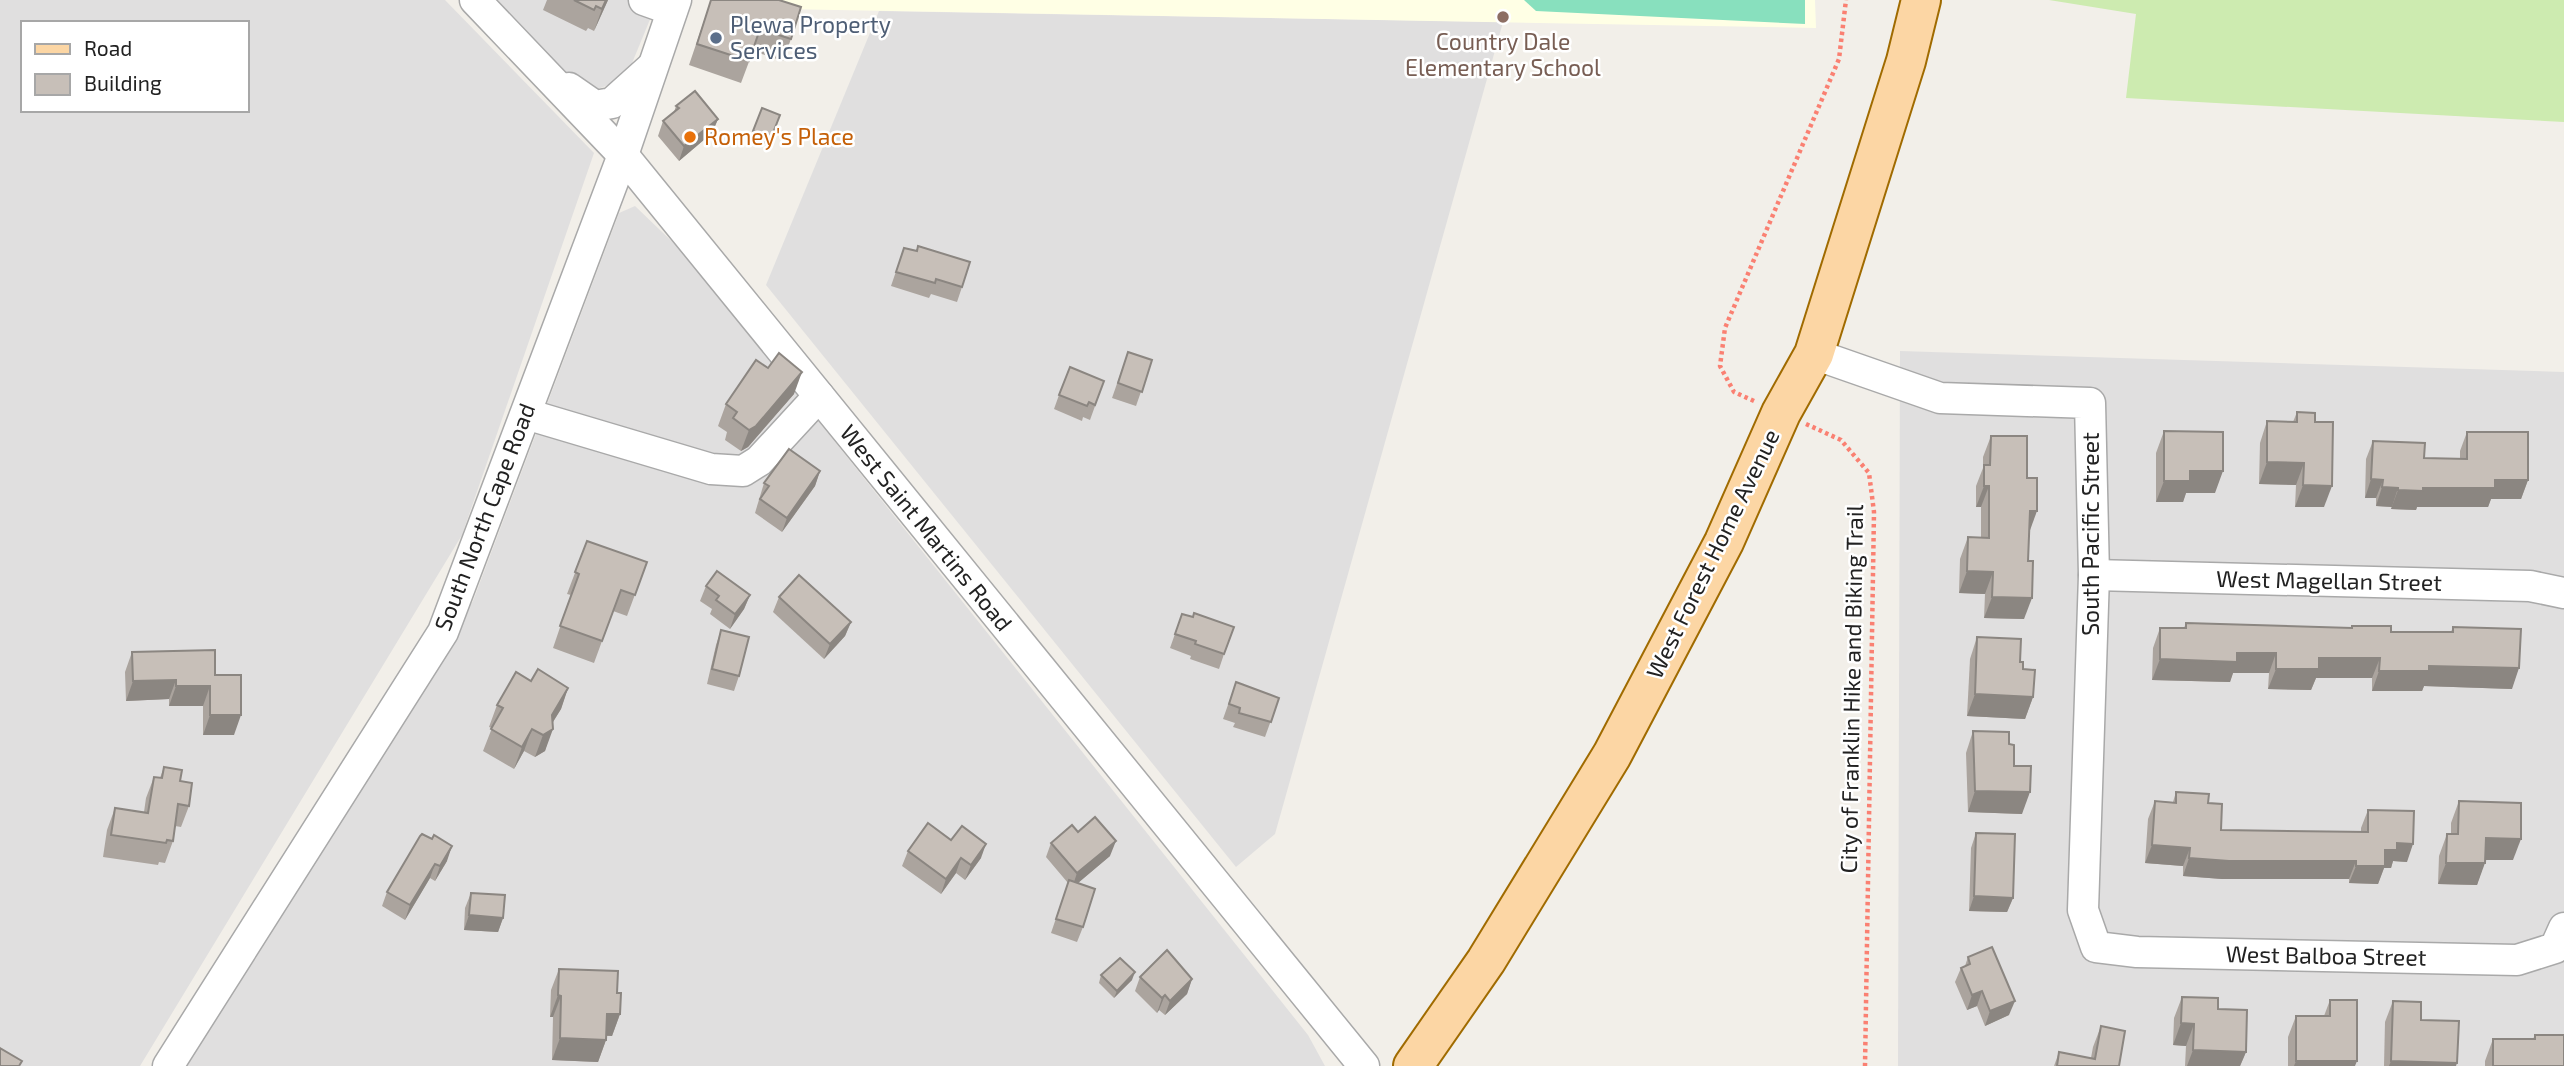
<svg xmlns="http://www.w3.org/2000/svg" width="2564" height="1066" viewBox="0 0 2564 1066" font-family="'Exo 2',sans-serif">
<rect width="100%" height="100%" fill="#f2efe9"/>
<g fill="#e0dfdf" fill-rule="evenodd">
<path d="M0 0H445L594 153 462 535 140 1066H0ZM23 23H247V110H23Z"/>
<path d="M491 0H658L630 68 618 81 598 89 586 85 564 73Z"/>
<path d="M879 11 1503 22 1275 834 1236 867 766 285Z"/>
<path d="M635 206 686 255 1308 1035 1325 1066H184L473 601 619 213Z"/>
<path d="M1900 351 2564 372V1066H1898Z"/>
</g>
<path fill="#ffffe5" d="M755 0H1815L1816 28 780 9Z"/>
<path fill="#cdebb0" d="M2049 0H2564V122L2126 98 2136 14Z"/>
<path fill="#88e0be" d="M1524 0H1805V24L1536 11Z"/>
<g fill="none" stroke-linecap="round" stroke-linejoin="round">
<defs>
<g id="minor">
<path d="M475 0 623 155 1364 1066"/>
<path d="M644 0 672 10"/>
<path d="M569 88 595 106 612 103 651 68"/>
<path d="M1814 354 1940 398 2090 403 2094 575 2083 910 2096 947 2137 952 2517 960 2555 948 2564 928"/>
<path d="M526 414 711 469 743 471 759 461 819 396"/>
<path d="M2094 575 2530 586 2564 593"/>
<path d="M168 1066 443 632 623 155 676 0"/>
</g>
<path id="major" d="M1413 1066 1486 961 1612 755 1724 542 1781 413 1814 354 1906 61 1921 0"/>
</defs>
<use href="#minor" stroke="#a9a9a9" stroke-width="33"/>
<use href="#major" stroke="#a06b00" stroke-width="42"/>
<g stroke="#fa8072" stroke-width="4.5" stroke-dasharray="3.5 3.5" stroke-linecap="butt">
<path d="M1754 401 1734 392 1720 366 1725 328 1839 59 1846 0"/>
<path d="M1806 424 1841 440 1869 473 1874 512 1865 1066"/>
</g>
<use href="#minor" stroke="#fff" stroke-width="30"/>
<use href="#major" stroke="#fcd6a4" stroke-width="38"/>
</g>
<g fill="#aba49e">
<path d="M547 0H608L594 31 588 28 586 31 543 10Z"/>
<path d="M711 0H779L791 39 783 61 753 51 741 83 689 65Z"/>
<path d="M676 106 718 119 712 133 679 161 658 136 663 121 674 112Z"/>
<path d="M762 108 780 115 768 145 751 138Z"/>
<path d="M904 248 962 287 957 302 931 294 929 298 891 286Z"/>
<path d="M1128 352 1152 360 1136 406 1112 398Z"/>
<path d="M1104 381 1090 420 1083 417 1082 421 1054 409 1059 395Z"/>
<path d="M794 394 748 447 741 451 725 440 727 432 718 426 726 404Z"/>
<path d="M2297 412 2315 422 2324 507H2295L2296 485 2259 484 2260 443 2267 421 2293 422Z"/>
<path d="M2164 431 2215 493H2186L2183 502H2156V453Z"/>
<path d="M2467 432 2528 480 2521 499H2491L2488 507H2417L2416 510 2391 509 2392 507 2376 506V498H2365L2366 459 2373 441 2424 458 2460 459V451Z"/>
<path d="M1991 436 2027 478 2029 532 2024 619 1984 618 1985 594 1959 593 1960 559 1968 537 1981 538V507H1976V486L1983 468V457Z"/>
<path d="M820 471 815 486 782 532 755 513 764 483Z"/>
<path d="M587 541 647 562 627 616 613 611 594 663 553 648 571 595 567 594Z"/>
<path d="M706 586 750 595 744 609 730 629 710 614 712 609 700 601Z"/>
<path d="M779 597 851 622 845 636 824 659 773 612Z"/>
<path d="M1182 614 1224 654 1219 669 1190 659 1191 656 1170 648Z"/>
<path d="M2186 623 2391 632H2451L2453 627 2512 689 2424 686 2422 691H2372V678H2316L2311 690 2268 689 2269 673H2233L2230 682 2152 680 2153 648 2160 628H2184Z"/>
<path d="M721 630 739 676 734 691 707 684 716 645Z"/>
<path d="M1977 637 2020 662 2033 697 2025 719 1967 716 1970 659Z"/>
<path d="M132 652 215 675 234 735H203V706H169V699L126 701 125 672Z"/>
<path d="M531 681 568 688 561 709 553 722 545 751 535 757 524 751 514 769 483 751 492 728 489 727 497 705Z"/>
<path d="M1236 682 1279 698 1265 737 1233 727 1235 723 1223 719Z"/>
<path d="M1973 731 2009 744 2022 814 1968 812 1966 753Z"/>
<path d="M164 767 180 781 189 806 181 827 175 826 173 841 165 863 159 862 158 865 103 857 107 830 115 808 144 812 146 798 154 777 160 778Z"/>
<path d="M2176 792 2208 803 2221 830 2361 832V828L2368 810 2407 862 2393 861 2391 868H2384L2378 884 2349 883V879H2222L2183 876V866L2145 863 2148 819 2155 801 2173 802Z"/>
<path d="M2459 801 2513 860H2485L2477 885 2438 884 2439 856 2447 834H2451V823Z"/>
<path d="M1078 832 1110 856 1078 883 1083 927 1077 942 1051 933 1068 883 1046 857 1051 843Z"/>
<path d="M1976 833 2013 898 2007 912 1969 911 1971 848Z"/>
<path d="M420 836 447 861 435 881 430 878 405 920 382 906 387 892Z"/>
<path d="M951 840 981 858 965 880 956 873 941 894 902 866 908 851Z"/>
<path d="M471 893 503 918 498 932 464 930 465 908Z"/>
<path d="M1968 957 2009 1015 1985 1026 1977 1006 1967 1010 1955 982 1961 968 1965 966Z"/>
<path d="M559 969 617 993 620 1014 612 1036H606V1040L598 1062 552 1060 553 1017H550L551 990Z"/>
<path d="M1101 975 1132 980 1114 998 1099 983Z"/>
<path d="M1140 977 1192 979 1187 994 1165 1015 1159 1010 1157 1013 1135 991Z"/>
<path d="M2182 997 2218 1009 2246 1052 2240 1066H2185L2186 1046 2173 1045 2174 1018Z"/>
<path d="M2330 1000 2355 1066H2288V1037L2296 1016H2324Z"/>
<path d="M2393 1001 2421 1020 2456 1066H2384L2385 1022Z"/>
<path d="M2101 1026 2119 1066H2054L2059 1052 2091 1058 2093 1047Z"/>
<path d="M2535 1035 2564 1066H2485V1061L2493 1039H2533Z"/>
</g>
<g fill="#8b8681">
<path d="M606 0H608L594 31 602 9Z"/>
<path d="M718 119 712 133 679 161 684 146Z"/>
<path d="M802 372 794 394 748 447 741 451 749 430Z"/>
<path d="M2267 462 2304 463 2296 485 2259 484Z"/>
<path d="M820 471 815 486 782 532 787 518Z"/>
<path d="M2190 471H2223L2215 493H2186L2183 502H2156L2164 481Z"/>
<path d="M2371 479 2383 480 2376 498H2365Z"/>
<path d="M2495 480H2528L2521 499H2491L2488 507H2417L2416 510 2391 509 2398 490Z"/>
<path d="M2303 485 2332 486 2324 507H2295Z"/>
<path d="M1984 486H1989L1981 507H1976Z"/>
<path d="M2382 487 2398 488 2392 507 2376 506Z"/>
<path d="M2030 511H2037L2029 533Z"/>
<path d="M1967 571 1993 572 1985 594 1959 593Z"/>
<path d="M750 595 744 609 730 629 735 614Z"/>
<path d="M1992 597 2032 598 2024 619 1984 618Z"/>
<path d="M851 622 845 636 824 659 830 644Z"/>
<path d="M2237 653H2276L2269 673H2233L2230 682 2152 680 2160 659Z"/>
<path d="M2319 658H2380L2372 678H2316L2311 690 2268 689 2276 669Z"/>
<path d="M2429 666 2519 668 2512 689 2424 686 2422 691H2372L2379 671Z"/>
<path d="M176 680 169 699 126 701 133 681Z"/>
<path d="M176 686H210L203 706H169Z"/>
<path d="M568 688 561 709 546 733 553 729 545 751 535 757 543 735 552 715Z"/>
<path d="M1975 694 2033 697 2025 719 1967 716Z"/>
<path d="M210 715H241L234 735H203Z"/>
<path d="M532 729 524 751 514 769 522 747Z"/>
<path d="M1975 791 2030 792 2022 814 1968 812Z"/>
<path d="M2486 838 2521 839 2513 860H2478Z"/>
<path d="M1116 841 1110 856 1072 888 1077 873Z"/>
<path d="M2397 843 2413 844 2407 862 2393 861 2391 868H2384L2378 884 2349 883 2356 866Z"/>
<path d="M986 844 981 858 965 880 971 865Z"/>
<path d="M2152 845 2190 848 2183 866 2145 863Z"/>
<path d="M452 846 447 861 435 881 440 866Z"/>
<path d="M961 858 956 873 941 894 946 879Z"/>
<path d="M2189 858 2356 861 2349 879H2222L2183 876Z"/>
<path d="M2446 863H2485L2477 885 2438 884Z"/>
<path d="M435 864 430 878 405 920 410 905Z"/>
<path d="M1974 896 2013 898 2007 912 1969 911Z"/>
<path d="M469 915 503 918 498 932 464 930Z"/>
<path d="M1135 972 1132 980 1114 998 1117 991Z"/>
<path d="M1192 979 1187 994 1165 1015 1170 1001Z"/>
<path d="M1982 991 1977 1006 1967 1010 1972 995Z"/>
<path d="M558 995 561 996 553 1017H550Z"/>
<path d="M1165 995 1159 1010 1157 1013 1162 998Z"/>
<path d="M2015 1001 2009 1015 1985 1026 1990 1011Z"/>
<path d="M607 1014H620L612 1036 599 1035Z"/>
<path d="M2181 1023 2194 1024 2186 1046 2173 1045Z"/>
<path d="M560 1038 606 1040 598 1062 552 1060Z"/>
<path d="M2193 1050 2246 1052 2240 1066H2187Z"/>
<path d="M2296 1061H2357L2355 1066H2294Z"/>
<path d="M2391 1061 2457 1063 2456 1066H2389Z"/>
</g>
<g fill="#c7bfb8" stroke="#8b8681" stroke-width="2">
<path d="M574 0H606L602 9 596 6 594 10Z"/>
<path d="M711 0H779L801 7 791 39 760 29 749 61 697 44Z"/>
<path d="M695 91 718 119 684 146 663 121 679 108 676 106Z"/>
<path d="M762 108 780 115 771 138 753 131Z"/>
<path d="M918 246 970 262 962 287 936 279 935 283 896 272 904 248 917 251Z"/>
<path d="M1128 352 1152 360 1142 392 1118 383Z"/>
<path d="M779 353 802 372 756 426 749 430 733 418 737 412 726 404 756 360 768 368Z"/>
<path d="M1070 367 1104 381 1095 405 1089 402 1087 406 1059 395Z"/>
<path d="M2297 412 2315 413V422H2333L2332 486 2303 485 2304 463 2267 462V421L2297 422Z"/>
<path d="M2164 431 2223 432V471H2190V481H2164Z"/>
<path d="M2467 432H2528V480H2495V488H2423V491L2398 490V488L2382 487 2383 480 2371 479 2373 441 2425 443 2424 458 2467 459Z"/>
<path d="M1991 436H2027V478H2037V511H2030L2028 561H2033L2032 598 1992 597 1993 572 1967 571 1968 537 1989 538V486H1984V465H1990Z"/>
<path d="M789 449 820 471 787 518 760 499 769 486 764 483Z"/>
<path d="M587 541 647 562 635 595 621 590 602 641 560 626 579 574 575 572Z"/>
<path d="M717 571 750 595 735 614 716 600 719 596 706 586Z"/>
<path d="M799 575 851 622 830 644 779 597Z"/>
<path d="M1194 613 1234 627 1224 654 1195 644 1196 641 1175 634 1182 614 1193 617Z"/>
<path d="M2186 623 2352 628V626H2391V632H2453V627L2521 629 2519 668 2429 666V671H2379L2380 658H2319V669H2276V653H2237V662L2160 659V628H2186Z"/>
<path d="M721 630 749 637 739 676 712 669Z"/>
<path d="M1977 637 2021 639 2020 662H2023V669L2035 670 2033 697 1975 694Z"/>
<path d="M215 650V675H241V715H210V686H176V680L133 681 132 652Z"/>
<path d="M538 669 568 688 552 715 553 729 543 735 532 729 522 747 491 729 503 708 497 705 516 672 531 681Z"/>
<path d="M1236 682 1279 698 1271 722 1239 713 1240 708 1229 704Z"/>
<path d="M1973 731 2009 732V744L2014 745V766H2031L2030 792 1975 791Z"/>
<path d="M164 767 182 770 180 781 192 783 189 806 178 804 173 841 167 840 166 843 111 835 115 808 148 813 154 777 162 778Z"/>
<path d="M2176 792 2209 794 2208 803 2222 804 2221 830 2368 832V810L2414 811 2413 844 2397 843V850H2385V866H2356V861H2229L2189 858 2190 848 2152 845 2155 801 2176 803Z"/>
<path d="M2459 801 2521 803V839L2486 838 2485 863H2446L2447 834H2458Z"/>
<path d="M1095 817 1116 841 1077 873 1051 843 1072 825 1078 832Z"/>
<path d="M928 823 951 840 962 826 986 844 971 865 961 858 946 879 908 851Z"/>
<path d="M1976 833 2015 834 2013 898 1974 896Z"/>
<path d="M422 834 432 839 434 835 452 846 440 866 435 864 410 905 387 892 420 836Z"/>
<path d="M1069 880 1095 889 1083 927 1056 919Z"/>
<path d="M471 893 505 895 503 918 469 915Z"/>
<path d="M1992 947 2015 1001 1990 1011 1982 991 1972 995 1961 968 1970 964 1968 957Z"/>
<path d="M1167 950 1192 979 1170 1001 1165 995 1162 998 1140 977Z"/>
<path d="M1120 958 1135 972 1117 991 1101 975Z"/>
<path d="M559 969 618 971 617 993H621L620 1014H607L606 1040 560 1038 561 996 558 995Z"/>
<path d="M2182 997 2218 998V1009L2247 1010 2246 1052 2193 1050 2194 1024 2181 1023Z"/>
<path d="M2330 1000H2357V1061H2296V1016H2330Z"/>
<path d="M2393 1001 2421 1002V1020L2459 1021 2457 1063 2391 1061Z"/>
<path d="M2101 1026 2125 1031 2119 1066H2057L2059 1052 2095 1059Z"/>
<path d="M2535 1035H2564V1066H2493V1039H2535Z"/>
<path d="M0 1048 22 1061 19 1066H0Z"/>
</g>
<circle fill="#8d6e63" stroke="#fff" stroke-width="2.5" cx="1503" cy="17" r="7"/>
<circle fill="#5c6f8a" stroke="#fff" stroke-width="2.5" cx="716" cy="38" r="7"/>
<circle fill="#e8710a" stroke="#fff" stroke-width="2.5" cx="690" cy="137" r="7"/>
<g text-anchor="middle" stroke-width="5" stroke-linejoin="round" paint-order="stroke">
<g font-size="23" fill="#4e5e75" stroke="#fff" text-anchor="start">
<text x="730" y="33">Plewa Property<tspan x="730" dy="26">Services</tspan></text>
</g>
<g font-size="23" fill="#785e54" stroke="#fff">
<text x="1503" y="50">Country Dale<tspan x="1503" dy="26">Elementary School</tspan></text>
</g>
<g font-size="23" fill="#c56008" stroke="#fff" text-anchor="start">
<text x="704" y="145">Romey's Place</text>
</g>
<g font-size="23" fill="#222" stroke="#fff">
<text transform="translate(485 517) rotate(-69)" y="8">South North Cape Road</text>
<text transform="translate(926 528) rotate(51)" y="8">West Saint Martins Road</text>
<text transform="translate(2091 534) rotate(-90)" y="8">South Pacific Street</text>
<text transform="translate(1713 554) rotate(-64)" y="8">West Forest Home Avenue</text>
<text transform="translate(2329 581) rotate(1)" y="8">West Magellan Street</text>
<text transform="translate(1852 689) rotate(-89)" y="8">City of Franklin Hike and Biking Trail</text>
<text transform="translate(2326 956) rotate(1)" y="8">West Balboa Street</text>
</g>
</g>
<rect x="21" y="21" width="228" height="91" fill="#ffffff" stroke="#a7a7a7" stroke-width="2"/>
<rect x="35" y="44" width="35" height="10" fill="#fcd6a4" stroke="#a7a7a7" stroke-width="2"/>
<text x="84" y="56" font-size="21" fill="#222222">Road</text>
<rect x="35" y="74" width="35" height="21" fill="#c7bfb8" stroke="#a7a7a7" stroke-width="2"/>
<text x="84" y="91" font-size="21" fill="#222222">Building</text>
</svg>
